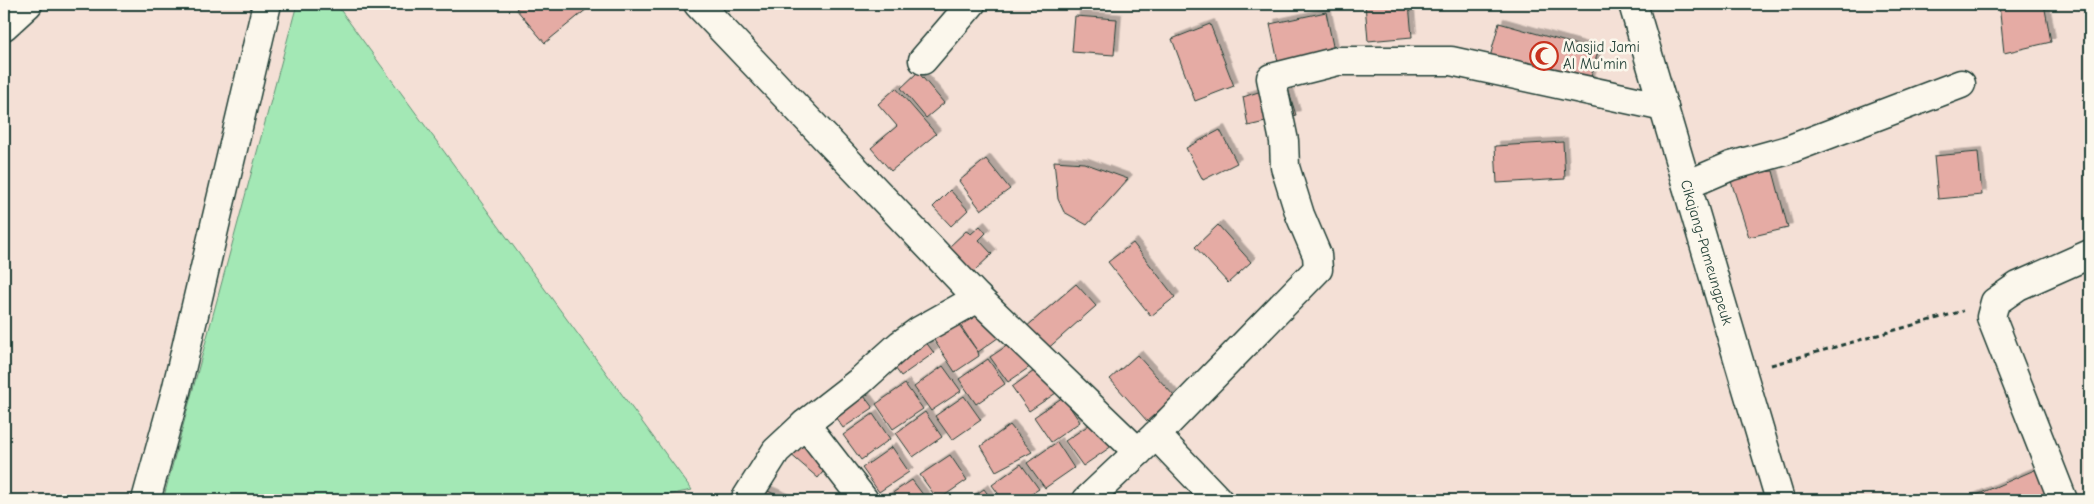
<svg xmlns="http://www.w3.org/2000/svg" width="2094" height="504" viewBox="0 0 2094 504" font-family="'Comic Neue',sans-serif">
<defs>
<filter id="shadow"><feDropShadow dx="4.5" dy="-4.5" stdDeviation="0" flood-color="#0004"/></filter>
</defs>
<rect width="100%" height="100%" fill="#f4e0d6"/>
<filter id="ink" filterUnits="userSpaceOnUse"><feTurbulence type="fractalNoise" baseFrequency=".02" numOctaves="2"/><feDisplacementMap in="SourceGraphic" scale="10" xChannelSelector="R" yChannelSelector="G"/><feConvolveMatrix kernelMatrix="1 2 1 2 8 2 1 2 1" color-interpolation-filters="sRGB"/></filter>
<g filter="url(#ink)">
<path fill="#a3e8b5" stroke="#619274" d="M297 4H336L692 490 644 500H163Z"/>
<g fill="#e5aba4" stroke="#1f3d34" filter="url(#shadow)">
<path d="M522 4H593L545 43 516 9Z"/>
<path d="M1365 4H1409L1412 37 1368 41Z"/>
<path d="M1999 4H2044L2051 42 2004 53Z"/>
<path d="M1326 12 1334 51 1278 62 1270 24Z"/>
<path d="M1075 16 1117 19 1114 55 1072 52Z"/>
<path d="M1499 23 1598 51 1588 88 1489 61Z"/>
<path d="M1210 24 1234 86 1195 101 1172 39Z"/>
<path d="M918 72 944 103 926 118 901 88Z"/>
<path d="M1286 83 1296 115 1248 126 1243 97Z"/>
<path d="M896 88 936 134 891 171 871 148 897 126 878 104Z"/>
<path d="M1220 130 1237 163 1203 180 1186 148Z"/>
<path d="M1563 142 1565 179 1497 183 1495 146Z"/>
<path d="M1978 152 1982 195 1938 199 1934 156Z"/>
<path d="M986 159 1010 189 981 210 959 181Z"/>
<path d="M1054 161 1084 163 1128 179 1087 225 1064 212 1058 199Z"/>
<path d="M1773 171 1788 228 1749 237 1729 175Z"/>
<path d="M950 190 968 210 951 226 933 207Z"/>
<path d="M1218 225 1251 262 1228 283 1195 247Z"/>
<path d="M980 226 986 233 979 240 992 254 973 272 949 247 966 231 971 234Z"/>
<path d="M1133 243 1175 297 1151 316 1108 262Z"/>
<path d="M1076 284 1096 306 1045 351 1025 328Z"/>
<path d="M977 301 1002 335 978 352 954 316Z"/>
<path d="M951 315 978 352 979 356 955 372 928 331Z"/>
<path d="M919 333 934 353 901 376 887 357Z"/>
<path d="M1020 337 1037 362 1008 382 990 357Z"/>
<path d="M1137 355 1175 397 1147 421 1110 379Z"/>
<path d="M988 359 1005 384 976 404 959 379Z"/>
<path d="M943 366 961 391 931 411 914 387Z"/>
<path d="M1041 366 1059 391 1029 411 1012 387Z"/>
<path d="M855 384 873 408 843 428 826 404Z"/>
<path d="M905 384 923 409 893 429 876 404Z"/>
<path d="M964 396 981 420 952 440 935 416Z"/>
<path d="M1063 397 1080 422 1051 442 1034 417Z"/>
<path d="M925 412 942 437 913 457 896 433Z"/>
<path d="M873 414 890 439 861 460 843 435Z"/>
<path d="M1095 421 1112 446 1083 466 1065 441Z"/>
<path d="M1010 425 1032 452 996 471 981 446Z"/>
<path d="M804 436 831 462 818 478 789 453Z"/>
<path d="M1057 442 1074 468 1045 488 1027 463Z"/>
<path d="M892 447 909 472 879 492 862 468Z"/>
<path d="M950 455 967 480 938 500 920 475Z"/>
<path d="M1021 464 1039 489 1022 500H1003L992 485Z"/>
<path d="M2039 468 2053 500H1965Z"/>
<path d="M912 480 927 500H882Z"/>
<path d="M763 489 788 500H758Z"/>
<path d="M984 489 992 500H968Z"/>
</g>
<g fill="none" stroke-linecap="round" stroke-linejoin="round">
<defs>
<g id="minor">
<path d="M698 4 978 298 1138 452"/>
<path d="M4 26 28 4"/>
<path d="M923 60 971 4"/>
<path d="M1687 185 1731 166 1785 151 1961 84"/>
<path d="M805 424 864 500"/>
<path d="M1156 435 1218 500"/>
<path d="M146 500 176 391 267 4"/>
<path d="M745 500 776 451 805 424 859 382 901 344 919 331 978 298"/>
<path d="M1087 500 1156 435 1318 269 1317 255 1300 215 1285 167 1284 141 1271 78 1338 61H1451L1664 107"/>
<path d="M2063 500 1991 317 1995 302 2018 286 2090 254"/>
</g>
<g id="major">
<path id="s1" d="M1633 4 1780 500"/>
</g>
</defs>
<use href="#minor" stroke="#1f3d34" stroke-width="31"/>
<use href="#major" stroke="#1f3d34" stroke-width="31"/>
<path stroke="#1f3d34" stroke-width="3" stroke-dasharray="5 4" stroke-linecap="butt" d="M1771 365 1963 311"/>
<use href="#minor" stroke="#fbf7ec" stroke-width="28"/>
<use href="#major" stroke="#fbf7ec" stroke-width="28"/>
</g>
</g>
<defs>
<symbol id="mosque-ring" viewBox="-11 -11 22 22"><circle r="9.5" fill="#fbf7ec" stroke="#c8321e" stroke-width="1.5"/><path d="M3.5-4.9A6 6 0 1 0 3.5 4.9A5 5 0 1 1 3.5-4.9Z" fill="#c8321e"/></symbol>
</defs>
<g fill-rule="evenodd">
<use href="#mosque-ring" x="1528" y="40" width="32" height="32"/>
</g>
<g text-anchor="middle" stroke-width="5" stroke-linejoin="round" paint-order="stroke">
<g font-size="15" fill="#1f3d34" stroke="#fbf7ec" text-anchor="start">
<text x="1563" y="52">Masjid Jami<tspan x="1563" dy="17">Al Mu'min</tspan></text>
</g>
<g font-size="15" fill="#1f3d34" stroke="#fbf7ec">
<text dy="5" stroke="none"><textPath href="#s1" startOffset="259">Cikajang-Pameungpeuk</textPath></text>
</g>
</g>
<rect width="2094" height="504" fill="none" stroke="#fbf7ec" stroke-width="20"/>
<rect x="10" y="10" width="2074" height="484" fill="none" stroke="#1f3d34" stroke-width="2" filter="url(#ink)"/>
</svg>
